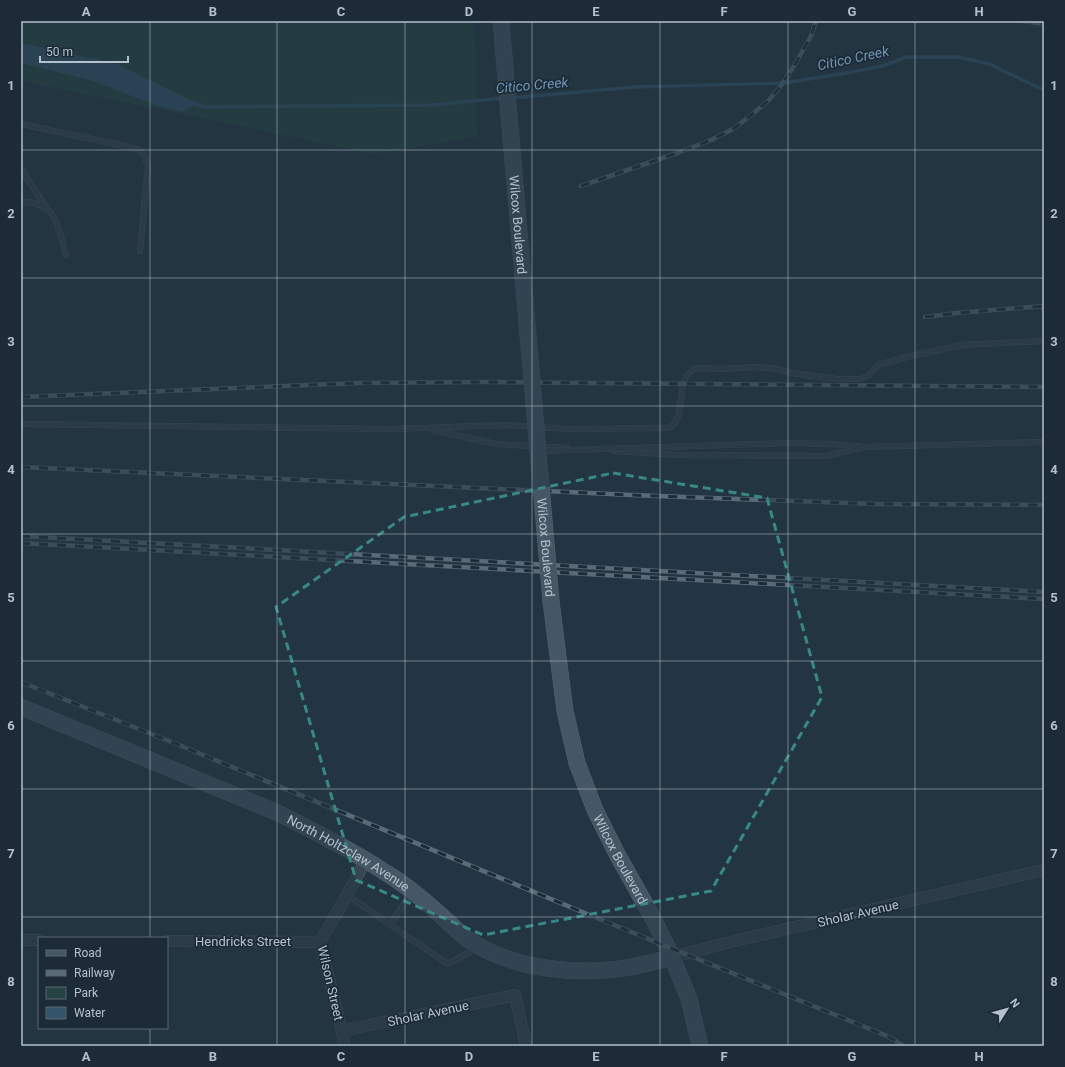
<svg xmlns="http://www.w3.org/2000/svg" width="1065" height="1067" viewBox="0 0 1065 1067" font-family="Roboto,sans-serif">
<rect width="100%" height="100%" fill="#233542"/>
<path fill="#254342" d="M21 21H473L476 49 477 137 374 154 21 81Z"/>
<path fill="#34546a" d="M21 43 117 64 197 103 183 112 158 106 93 81 21 63Z"/>
<g fill="none" stroke-linecap="round" stroke-linejoin="round">
<g stroke="#34546a" stroke-width="3.5">
<path d="M511 98 635 87 784 83 852 72 882 66 907 57H959L989 64 1044 90"/>
<path d="M190 102 205 107 432 105 503 98"/>
</g>
<defs>
<g id="service">
<path d="M21 124 120 145 140 150 145 156 148 167 140 251"/>
<path d="M21 169 46 207"/>
<path d="M21 201C29 202 39 203 46 208 57 215 62 242 66 255"/>
<path d="M21 424 390 429 507 425 569 429 669 428 675 423 679 414 683 384 687 375 694 369 703 368 722 369 755 367 773 368 791 373 837 379H860L869 375 878 365 907 357 962 345 1044 341"/>
<path d="M433 430 496 444 567 448"/>
<path d="M790 443 832 444 864 447 1044 442"/>
<path d="M614 451 680 455 826 456 864 447"/>
<path d="M347 895 448 964 477 948"/>
<path d="M391 924 411 893"/>
</g>
<g id="minor">
<path d="M21 940H39"/>
<path d="M167 941 320 942"/>
<path d="M672 957 730 942 1044 870"/>
<path d="M342 1031 515 995 526 1046"/>
<path d="M344 1046 342 1031 320 942 347 895 366 860"/>
</g>
<g id="secondary">
<path d="M501 21 513 162"/>
<path id="s1" d="M551 601 565 711 577 763 595 810 617 854 654 920 672 957 689 999 700 1046"/>
<path id="s2" d="M21 707 278 813C312 830 345 847 377 867 389 875 401 882 412 891 424 900 435 910 447 921 454 927 461 935 469 940 513 970 580 976 631 967 645 964 659 961 672 957"/>
</g>
</defs>
<use href="#service" stroke="#55646f" stroke-width="6"/>
<use href="#minor" stroke="#55646f" stroke-width="12"/>
<use href="#secondary" stroke="#55646f" stroke-width="17"/>
<use href="#service" stroke="#374651" stroke-width="5.5"/>
<use href="#minor" stroke="#374651" stroke-width="11"/>
<use href="#secondary" stroke="#455665" stroke-width="16"/>
<defs>
<g id="rail">
<path d="M1023 21 1044 24"/>
<path d="M581 186 680 152 711 140 733 129 750 116 769 100 780 87 794 66 811 36 816 21"/>
<path d="M925 317 957 313 1044 306"/>
<path d="M21 397 358 383 481 382 1044 387"/>
<path d="M21 467 631 495 875 504 1044 505"/>
<path d="M21 536 1044 592"/>
<path d="M21 543 1044 599"/>
<path d="M21 682 179 745 592 916 887 1036 904 1046"/>
</g>
</defs>
<use href="#rail" stroke="#596b79" stroke-width="4.5"/>
<use href="#rail" stroke="#1c2b37" stroke-width="3" stroke-dasharray="9" stroke-linecap="butt"/>
<defs>
<path id="service-bridge" d="M540 451 790 443"/>
<g id="secondary-bridge">
<path id="s3" d="M513 162 551 601"/>
</g>
</defs>
<use href="#service-bridge" stroke="#55646f" stroke-width="6" stroke-linecap="butt"/>
<use href="#secondary-bridge" stroke="#55646f" stroke-width="17" stroke-linecap="butt"/>
<use href="#service-bridge" stroke="#374651" stroke-width="5.5"/>
<use href="#secondary-bridge" stroke="#455665" stroke-width="16"/>
</g>
<path d="M0 0H1065V1067H0ZM613 473 767 498 822 697 711 891 483 935 356 880 276 607 404 517Z" fill="#233542" fill-opacity=".55" fill-rule="evenodd"/>
<path fill="none" stroke="#388986" stroke-width="3" stroke-dasharray="8 5" stroke-linejoin="round" d="M613 473 767 498 822 697 711 891 483 935 356 880 276 607 404 517Z"/>
<path fill="none" stroke="#b4c1cc" stroke-width="1" stroke-opacity="0.55" d="M150 21V938M277 21V1046M405 21V1046M532 21V1046M660 21V1046M788 21V1046M915 21V1046M21 150H1044M21 278H1044M21 406H1044M21 534H1044M21 661H1044M21 789H1044M21 917H1044M150 1028V1046"/>
<g text-anchor="middle" stroke-width="3.5" stroke-linejoin="round" paint-order="stroke">
<g font-size="13" fill="#b4c1cc" stroke="#1c2b37">
<text dy="5" stroke="none"><textPath href="#s3" startOffset="63">Wilcox Boulevard</textPath></text>
<text dy="5" stroke="none"><textPath href="#s3" startOffset="387">Wilcox Boulevard</textPath></text>
<text dy="5" stroke="none"><textPath href="#s2" startOffset="359">North Holtzclaw Avenue</textPath></text>
<text dy="5" stroke="none"><textPath href="#s1" startOffset="270">Wilcox Boulevard</textPath></text>
<text transform="translate(858 913) rotate(-13)" y="5">Sholar Avenue</text>
<text x="243" y="946">Hendricks Street</text>
<text transform="translate(331 983) rotate(77)" y="5">Wilson Street</text>
<text transform="translate(428 1013) rotate(-12)" y="5">Sholar Avenue</text>
</g>
<g font-size="14" font-style="italic" fill="#7096b2" stroke="#1c2b37">
<text transform="translate(853 58) rotate(-12)" y="5">Citico Creek</text>
<text transform="translate(532 85) rotate(-5)" y="5">Citico Creek</text>
</g>
</g>
<rect width="1065" height="1067" fill="none" stroke="#1c2b37" stroke-width="44"/>
<rect x="38" y="937" width="130" height="92" fill="#1c2b37" stroke="#596773"/>
<rect x="46" y="950" width="20" height="6" fill="#455665" stroke="#596773"/>
<text x="74" y="957" font-size="12" fill="#b4c1cc">Road</text>
<rect x="46" y="970" width="20" height="6" fill="#596b79" stroke="#596773"/>
<text x="74" y="977" font-size="12" fill="#b4c1cc">Railway</text>
<rect x="46" y="987" width="20" height="12" fill="#254342" stroke="#596773"/>
<text x="74" y="997" font-size="12" fill="#b4c1cc">Park</text>
<rect x="46" y="1007" width="20" height="12" fill="#34546a" stroke="#596773"/>
<text x="74" y="1017" font-size="12" fill="#b4c1cc">Water</text>
<g transform="translate(1007 1009) rotate(53)" stroke="#1c2b37" stroke-width="3" paint-order="stroke">
<path d="M0-3L7 15L0 10L-7 15Z" fill="#b4c1cc"/>
<text y="-6" font-size="11" font-weight="bold" text-anchor="middle" fill="#b4c1cc">N</text>
</g>
<path d="M40 56v6h88v-6" fill="none" stroke="#b4c1cc" stroke-width="2"/>
<text x="46" y="56" font-size="12" fill="#b4c1cc" stroke="#1c2b37" stroke-width="3" paint-order="stroke">50 m</text>
<rect x="22" y="22" width="1021" height="1023" fill="none" stroke="#b4c1cc" stroke-width="1.5"/>
<g font-size="13" text-anchor="middle" font-weight="bold" fill="#b4c1cc">
<text x="86" y="16">A</text>
<text x="213" y="16">B</text>
<text x="341" y="16">C</text>
<text x="469" y="16">D</text>
<text x="596" y="16">E</text>
<text x="724" y="16">F</text>
<text x="852" y="16">G</text>
<text x="979" y="16">H</text>
<text x="11" y="90">1</text>
<text x="1054" y="90">1</text>
<text x="11" y="218">2</text>
<text x="1054" y="218">2</text>
<text x="11" y="346">3</text>
<text x="1054" y="346">3</text>
<text x="11" y="474">4</text>
<text x="1054" y="474">4</text>
<text x="11" y="602">5</text>
<text x="1054" y="602">5</text>
<text x="11" y="730">6</text>
<text x="1054" y="730">6</text>
<text x="11" y="858">7</text>
<text x="1054" y="858">7</text>
<text x="11" y="986">8</text>
<text x="1054" y="986">8</text>
<text x="86" y="1061">A</text>
<text x="213" y="1061">B</text>
<text x="341" y="1061">C</text>
<text x="469" y="1061">D</text>
<text x="596" y="1061">E</text>
<text x="724" y="1061">F</text>
<text x="852" y="1061">G</text>
<text x="979" y="1061">H</text>
</g>
</svg>
